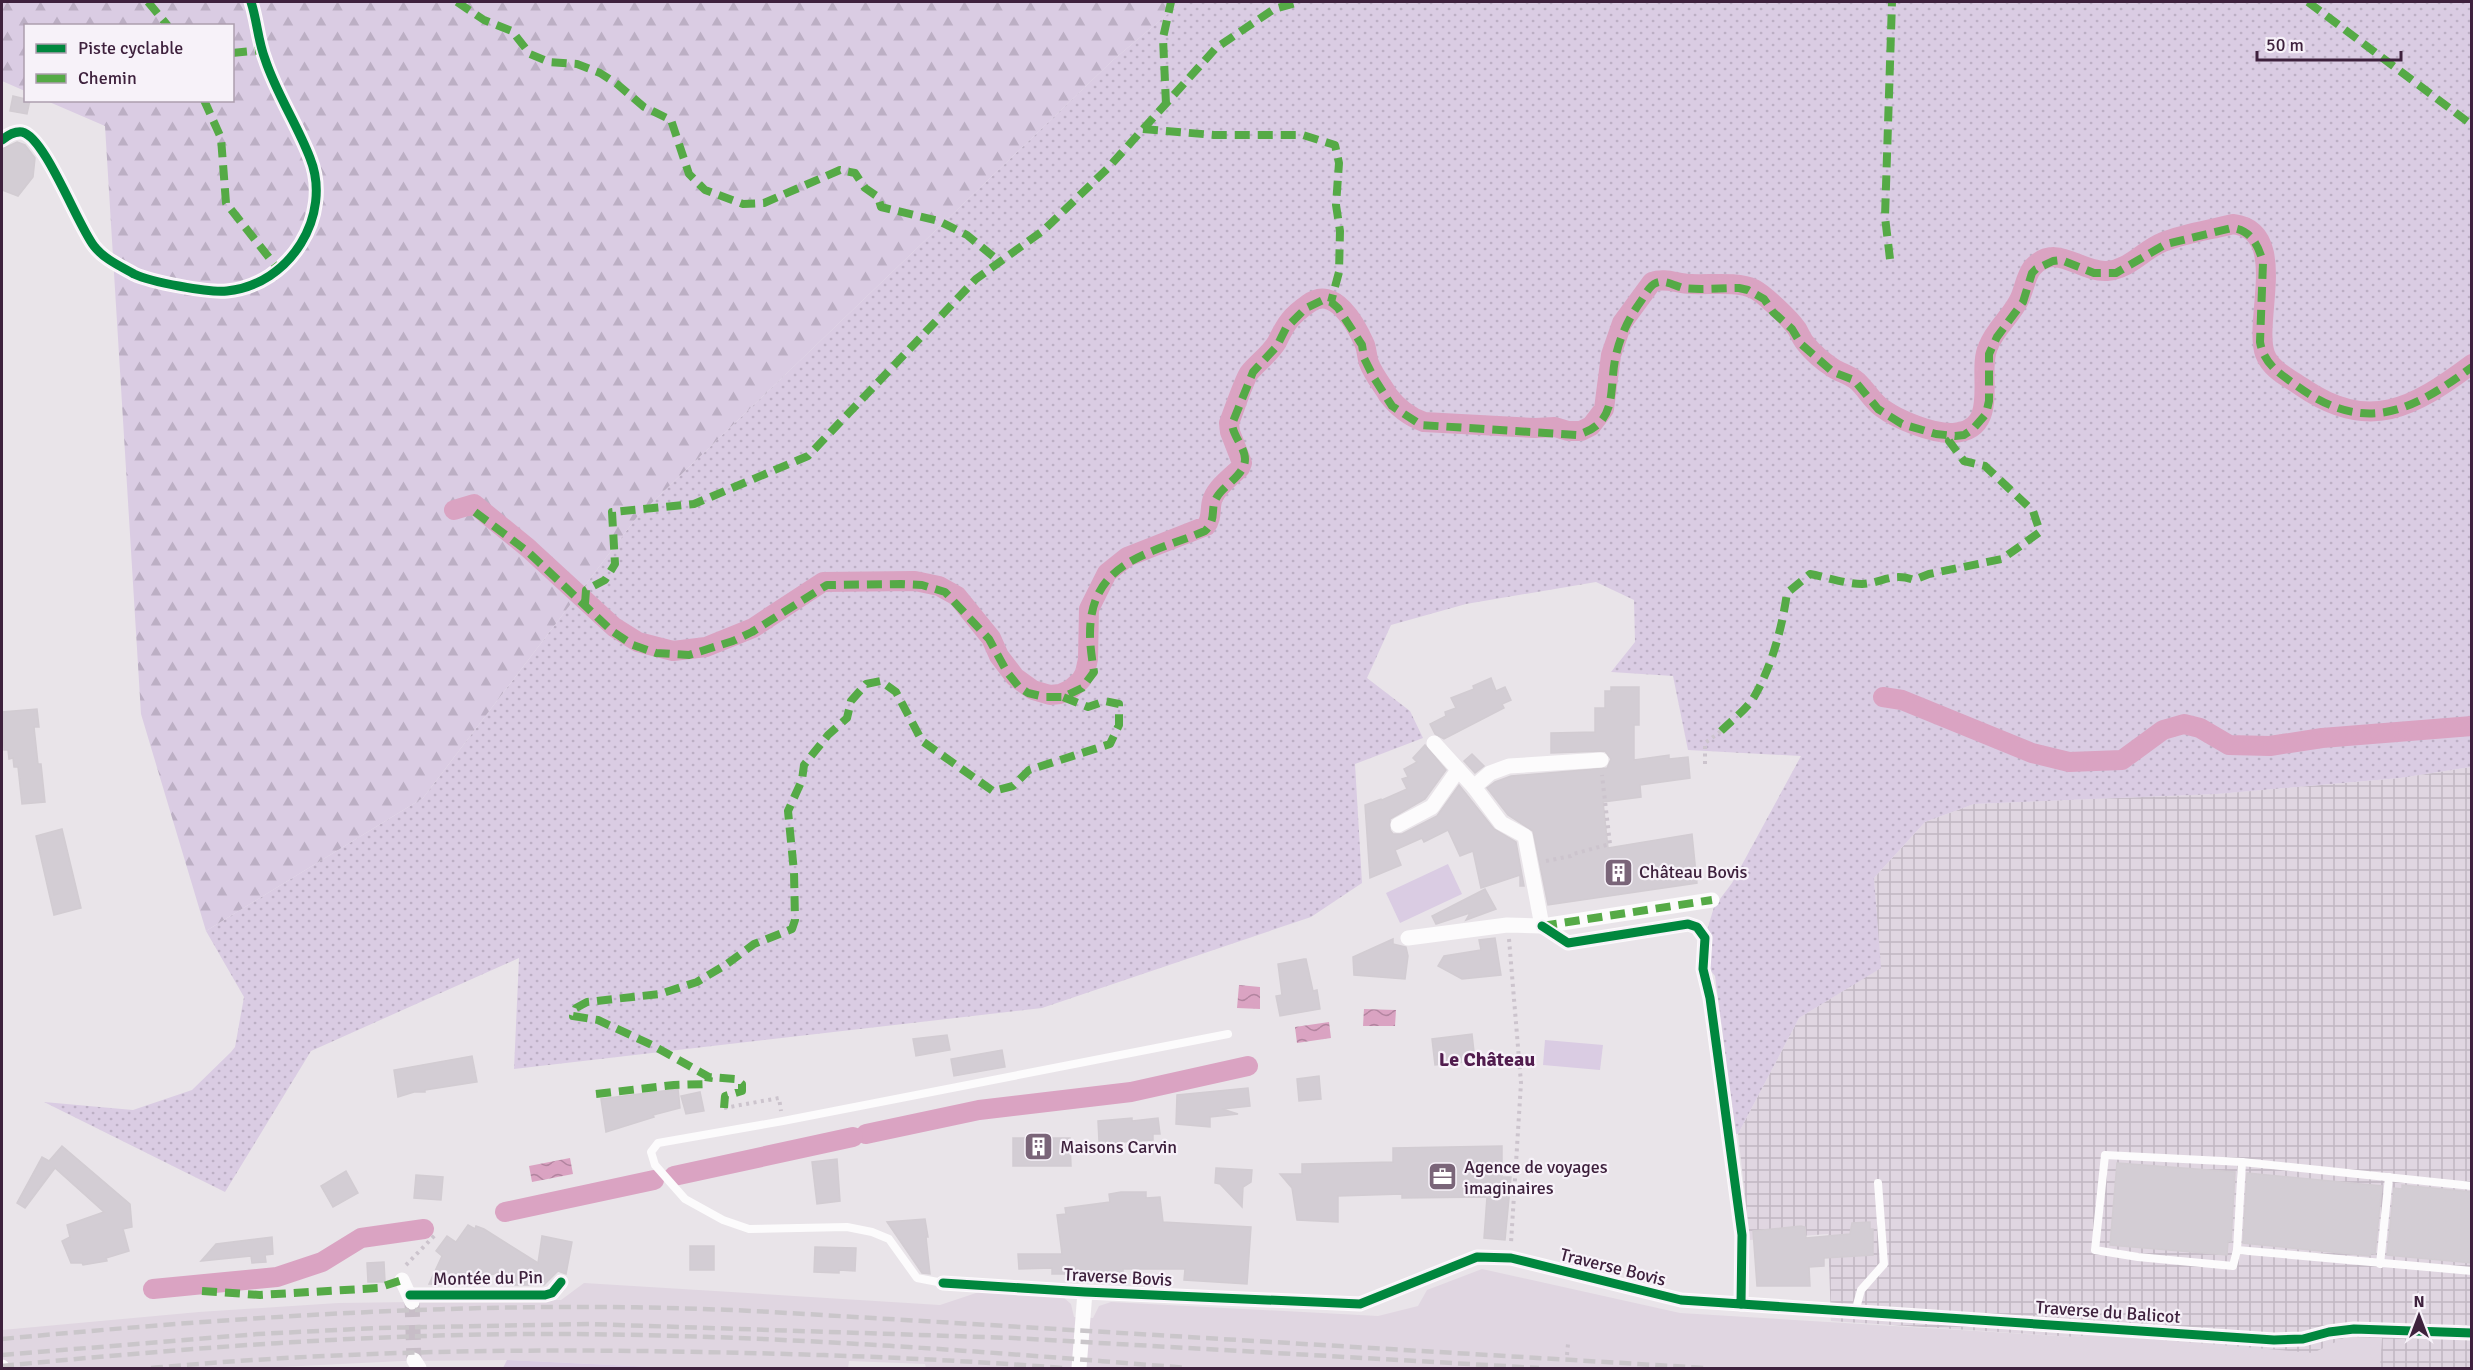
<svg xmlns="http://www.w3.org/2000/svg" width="2473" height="1370" viewBox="0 0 2473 1370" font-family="Signika,sans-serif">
<defs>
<pattern id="industrial-grid" width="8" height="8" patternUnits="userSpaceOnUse" patternTransform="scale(1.5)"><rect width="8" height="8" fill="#e0d6e1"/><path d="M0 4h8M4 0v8" fill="none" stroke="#c1b7c2"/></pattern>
<pattern id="grass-dots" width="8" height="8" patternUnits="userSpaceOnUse" patternTransform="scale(1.5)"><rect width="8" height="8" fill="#dacce3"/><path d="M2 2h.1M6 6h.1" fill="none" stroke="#bcafc4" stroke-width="1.8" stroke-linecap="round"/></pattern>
<pattern id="forest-firs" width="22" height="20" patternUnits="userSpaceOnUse" patternTransform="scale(1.5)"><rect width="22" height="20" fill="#dacce3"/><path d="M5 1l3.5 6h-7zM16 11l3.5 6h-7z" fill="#bcafc4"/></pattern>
<pattern id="park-crowns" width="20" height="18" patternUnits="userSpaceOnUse" patternTransform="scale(1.5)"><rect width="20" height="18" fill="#dacce3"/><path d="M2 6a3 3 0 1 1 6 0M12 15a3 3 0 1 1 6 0" fill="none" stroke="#bcafc4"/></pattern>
<pattern id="water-waves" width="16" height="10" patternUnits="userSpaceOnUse" patternTransform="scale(1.5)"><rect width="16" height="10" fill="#daa3c2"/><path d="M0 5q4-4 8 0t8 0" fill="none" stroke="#b2849f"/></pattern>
</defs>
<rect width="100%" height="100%" fill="#e9e4e9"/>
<path fill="#e0d6e1" d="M1482 1269 1680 1313 2075 1337 2093 1334 2383 1338 2380 1368H926L925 1364 849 1361 848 1368H675L507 1360 402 1361 260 1368H2V1330L199 1312 338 1303 561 1300 584 1283 940 1305 982 1291 1063 1297 1071 1304 1074 1317 1093 1318 1099 1306 1111 1302 1378 1316 1418 1306 1427 1290Z"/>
<path fill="url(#industrial-grid)" d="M2471 767V1368H2380L2382 1338 2346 1337 2313 1353 2093 1334 2075 1337 1831 1321 1828 1234 1750 1240 1738 1134 1799 1018 1880 968 1874 878 1925 822 1974 804 2217 794 2400 778Z"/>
<path fill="url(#grass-dots)" d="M1182 2H2471V767L2400 778 2217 794 1974 804 1925 822 1874 878 1881 968 1799 1018 1738 1134H1736L1715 976 1699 957 1714 907 1732 883 1801 756 1688 750 1673 676 1611 672 1635 642 1634 600 1596 582 1466 604 1391 625 1367 678 1410 711 1423 738 1355 764 1362 883 1311 917 1042 1008 514 1069 519 958 311 1051 225 1192 44 1102 133 1110 192 1090 231 1052 235 1047 244 997 206 931 423 798 637 517 1112 61Z"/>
<path fill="url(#forest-firs)" d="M2 2H1182L1112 61 637 517 423 798 206 931 141 714 105 126 47 101 232 100V26H26L25 91 2 81Z"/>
<path fill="url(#park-crowns)" d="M507 1360 675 1368H503Z"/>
<g fill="#dacce3">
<path d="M1448 864 1462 894 1400 923 1386 893Z"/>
<path d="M1545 1040 1603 1045 1600 1070 1543 1065Z"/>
</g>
<g fill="url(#water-waves)">
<path d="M1239 985 1260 987V1009L1237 1008Z"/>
<path d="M1364 1009 1396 1010 1395 1026H1363Z"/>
<path d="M1329 1022 1331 1038 1297 1043 1295 1027Z"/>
<path d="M570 1158 573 1174 532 1182 529 1166Z"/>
</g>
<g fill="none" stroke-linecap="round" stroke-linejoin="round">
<g stroke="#daa3c2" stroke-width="20">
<path d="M454 510 474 504 528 548 614 627 638 642 673 651 706 647 753 628 823 582 915 581 939 586 957 596 991 638 999 656 1015 677 1033 690 1050 695 1060 694 1071 689 1081 680 1085 673 1088 659 1089 609 1107 573 1127 557 1206 526C1213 517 1209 507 1213 498 1218 486 1232 476 1240 468L1242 463 1230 432 1229 423C1233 413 1244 380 1249 373 1258 362 1270 354 1277 342 1286 323 1291 316 1308 304 1334 284 1356 324 1365 345 1367 351 1367 358 1369 363 1373 374 1382 385 1388 395 1397 407 1410 417 1424 422L1535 428 1555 427 1568 431H1581L1591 426 1604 409 1611 355 1622 323 1652 282C1666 277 1677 284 1691 284 1710 285 1737 281 1754 289 1764 294 1790 319 1797 329 1800 334 1802 340 1806 344 1813 353 1824 362 1833 368 1841 373 1850 375 1857 381 1866 389 1872 401 1882 408 1898 420 1933 434 1953 433 2002 430 1976 373 1988 347 1995 328 2012 316 2020 298 2024 289 2026 276 2032 268 2056 241 2080 273 2107 271 2130 269 2143 250 2163 242 2185 233 2210 230 2233 224 2290 231 2253 320 2265 354 2271 370 2289 378 2302 387 2369 433 2413 408 2472 364"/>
<path d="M1883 697 1902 700 2032 753 2069 762 2122 760 2163 730 2184 724 2200 728 2229 745 2270 746 2322 738 2472 726"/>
<path d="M866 1134 979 1110 1131 1092 1248 1066"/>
<path d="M674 1176 853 1137"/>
<path d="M505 1212 654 1180"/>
<path d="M153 1289 277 1277 322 1262 361 1238 424 1229"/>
</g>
</g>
<g fill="#d3cdd4" stroke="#d2ccd2" stroke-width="1.5">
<path d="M13 96 30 100 27 114 10 111Z"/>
<path d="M17 142 25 145 35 158 33 177 18 196 2 190V149Z"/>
<path d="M1491 678 1496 691 1505 687 1511 700 1502 704 1504 708 1444 739 1435 734 1430 724 1446 716 1445 712 1456 708 1451 698 1474 689 1473 686Z"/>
<path d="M1611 687H1639V725H1634V760L1669 755V759L1688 757 1690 778 1640 785 1641 797 1603 802 1608 848 1692 834 1697 883 1548 905 1533 831 1508 815 1487 788 1495 782 1511 776 1607 768 1611 759 1605 751 1551 753V733L1595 732V708H1605V691H1611Z"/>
<path d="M37 709 39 727H34L38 764H41L45 802 22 804 18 767H14L13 758 9 759 8 750H4L2 712Z"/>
<path d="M1425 745 1446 770 1425 799 1390 819V830L1393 834H1402L1437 816 1459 785 1494 829 1516 842 1524 886H1520V875L1481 888 1473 851 1460 856 1448 830 1424 842 1422 838 1395 850 1401 865 1370 878 1365 805 1381 799 1382 800 1407 789 1402 779 1408 777 1404 769 1417 762 1413 758Z"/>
<path d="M1472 754 1484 766 1475 773 1464 761Z"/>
<path d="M62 829 81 908 54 915 36 836Z"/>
<path d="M1485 889 1496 909 1466 920 1470 913 1436 924 1432 916Z"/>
<path d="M1495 938 1501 975 1462 979 1438 966 1444 956 1481 950 1479 940Z"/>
<path d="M1393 939V944L1406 947 1408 956 1405 979 1354 975 1353 957Z"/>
<path d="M1304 959H1306L1313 991 1317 990 1320 1009 1280 1016 1276 996 1282 995 1278 964Z"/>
<path d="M1472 1034 1475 1061 1435 1065 1432 1039Z"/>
<path d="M947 1035 950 1050 916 1056 913 1039Z"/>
<path d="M1002 1050 1005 1067 954 1076 951 1059Z"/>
<path d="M472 1056 477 1082 425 1090V1092H414L398 1097 394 1070Z"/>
<path d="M1319 1076 1321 1099 1299 1101 1297 1079Z"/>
<path d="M1248 1088 1250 1106 1222 1109 1238 1114 1210 1117V1127L1176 1124 1177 1095Z"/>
<path d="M678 1089 680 1108 653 1115 654 1117 606 1132 601 1099Z"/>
<path d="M700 1092 704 1111 686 1114 681 1096Z"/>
<path d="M1132 1118V1121L1158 1118 1160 1134H1153V1140L1106 1143V1141H1099L1098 1121Z"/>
<path d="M1013 1138H1070L1071 1166H1013Z"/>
<path d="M62 1146 130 1204 132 1227 123 1229 129 1251 106 1258 107 1261 83 1265 82 1263H71L62 1241 70 1237 67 1225 104 1212 55 1168 25 1208 17 1203 42 1157 49 1161Z"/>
<path d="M1502 1146V1177H1511L1505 1240 1484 1238 1487 1197 1402 1198V1194L1338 1196V1222L1297 1220 1292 1188 1280 1174H1302V1164L1393 1162V1148Z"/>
<path d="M837 1159 840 1201 817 1204 812 1162Z"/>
<path d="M2117 1163 2235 1172 2231 1242 2228 1241 2227 1255 2110 1245Z"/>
<path d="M1216 1168 1252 1170 1251 1182 1243 1187 1242 1207 1220 1184 1215 1183Z"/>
<path d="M346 1171 358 1193 333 1207 321 1186Z"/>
<path d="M2247 1173 2382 1186 2375 1254 2371 1253 2370 1256 2243 1243Z"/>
<path d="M416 1175 443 1177 441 1200 414 1198Z"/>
<path d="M2402 1185 2472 1192V1263L2387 1255 2394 1188 2402 1189Z"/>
<path d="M1121 1192H1146V1198L1160 1197 1163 1222 1251 1227 1247 1284 1184 1280 1185 1269H1123V1280H1102L1101 1274H1052V1268L1019 1269 1018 1254H1062L1057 1215 1066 1214 1065 1208 1110 1202 1109 1194Z"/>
<path d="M925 1219 928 1237H926L930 1274 922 1273 887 1222Z"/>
<path d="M1870 1222V1229H1873V1255L1824 1258V1266L1809 1267 1810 1286H1757L1753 1231 1801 1226 1805 1227 1806 1238 1850 1234 1852 1223Z"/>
<path d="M468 1225 475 1229 476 1226 484 1229 538 1263 542 1236 572 1242 566 1274 558 1271 544 1285 533 1282 532 1285H515L500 1272 460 1285 429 1284 442 1256 436 1251 447 1236 456 1242Z"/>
<path d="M272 1237 273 1254 265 1255 266 1262 252 1263 251 1256 201 1261 216 1244Z"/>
<rect x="690" y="1246" width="24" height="24"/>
<path d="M815 1247 856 1248 855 1271 839 1270V1273L814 1272Z"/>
<path d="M384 1262 385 1282H368L367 1263Z"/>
</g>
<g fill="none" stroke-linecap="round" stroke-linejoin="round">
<path stroke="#c7bdc7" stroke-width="15" stroke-dasharray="15 8" stroke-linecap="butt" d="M412 1302 414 1360"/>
<g stroke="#ccc4cd" stroke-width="4" stroke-dasharray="3 4.5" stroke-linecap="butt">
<path d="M1705 764V743L1721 731"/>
<path d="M1546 861 1571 856 1573 854 1610 844 1602 775"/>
<path d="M1509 939 1521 1083 1511 1243"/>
<path d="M724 1108 779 1098 781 1111"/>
<path d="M406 1265 436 1234"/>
<path d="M1567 1355 1568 1344"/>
</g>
<g stroke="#fcfbfc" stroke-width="8">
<path d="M2472 1186 2242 1162 2105 1155 2095 1250 2138 1257 2233 1266 2237 1250 2472 1271"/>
<path d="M2237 1250 2242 1162"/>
<path d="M2380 1264 2389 1177"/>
<path d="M943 1283 917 1278 889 1239 872 1232 847 1227 749 1229 723 1220 685 1199 655 1165 651 1152 658 1143 783 1121 1228 1034"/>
<path d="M1855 1312 1861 1290 1884 1264 1878 1183"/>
</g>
<g stroke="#fcfbfc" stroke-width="15">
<path d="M2 140C8 135 14 131 22 132 45 137 77 224 94 246 104 259 120 266 134 274 151 282 209 293 227 291 290 285 333 215 310 158 297 124 276 93 265 59 258 41 257 20 251 2"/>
<path d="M1434 743 1474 787 1501 823 1525 836 1542 926"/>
<path d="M1474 787 1490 773 1509 766 1601 760"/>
<path d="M1398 825 1432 807 1458 770"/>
<path d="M1408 938 1507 925 1542 926 1712 900"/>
<path d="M402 1280 412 1302"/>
<path d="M943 1283 1085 1292 1360 1304 1477 1257 1511 1258 1681 1300 1741 1304 1742 1235 1710 998 1703 969 1705 938 1697 927 1688 924 1568 943 1542 926"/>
<path d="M410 1295H545L552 1293 561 1282"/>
<path d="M1741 1304 2274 1340 2303 1339 2329 1332 2354 1329 2472 1333"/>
<path d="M414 1360 419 1368"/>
<path d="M2 1367V1368"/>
<path d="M1079 1368 1085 1292"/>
</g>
<g stroke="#cac6ca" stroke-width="4.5" stroke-dasharray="12 6" stroke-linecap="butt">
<path d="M2 1339C257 1315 515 1298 772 1312L1705 1368"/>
<path d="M2 1355 258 1334 377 1328 589 1324 1013 1338 1539 1368"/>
<path d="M2 1366C176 1349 351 1335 526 1334 747 1333 967 1350 1187 1368"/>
<path d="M151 1368C314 1353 478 1349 641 1351 782 1353 922 1357 1063 1368"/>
</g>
<g stroke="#55aa46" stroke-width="8" stroke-dasharray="15 8" stroke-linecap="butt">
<path d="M148 2 168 26"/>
<path d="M457 2 484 20 512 31 530 54 549 62 577 64 600 73 617 84 644 107 671 120 689 174 705 190 743 204 764 203 840 170 855 173 865 188 878 197 881 207 939 221 967 235 1000 262"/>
<path d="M2308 2 2472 125"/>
<path d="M232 53 263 50"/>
<path d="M204 100 221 138 226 203 278 269"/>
<path d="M1166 104 1163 38 1171 2"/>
<path d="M1143 129 1214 135H1303L1335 145 1339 163 1336 205 1340 231 1339 272 1331 302"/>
<path d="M1890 259 1885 217 1892 2"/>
<path d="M475 512 527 551 612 631 633 645 656 653 689 655 733 641 752 632 827 585 901 584 922 585 945 592 989 639 1007 672 1019 687 1028 693 1045 697H1063L1082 688 1094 672C1092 659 1090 646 1090 634 1090 561 1150 554 1205 531 1218 518 1209 509 1217 497 1224 485 1245 475 1245 459 1245 448 1233 436 1232 424L1253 372 1277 346 1286 328 1306 308 1323 300 1331 302 1338 308 1362 345 1364 358 1374 378 1392 406 1421 425 1577 435C1620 423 1608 389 1616 355 1621 334 1629 318 1641 301 1645 295 1650 285 1656 283 1665 279 1675 286 1683 288 1701 290 1721 288 1739 288L1748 290 1764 299 1773 312 1792 329 1801 344 1833 372 1854 380 1878 409 1902 424 1936 434 1955 436 1964 435 1973 429 1986 414 1989 401V354L1997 337 2023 302 2032 273 2036 269 2053 261 2061 260 2094 273H2116L2166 244 2232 228C2251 230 2258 245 2263 262L2260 342C2264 364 2279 373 2297 386 2365 435 2411 412 2472 367"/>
<path d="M585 604 586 590 605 580 615 564 612 512 694 504 808 456 976 279 1044 230 1108 168 1216 48 1274 9 1299 2"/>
<path d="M1721 731C1731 721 1747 709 1754 697 1772 666 1782 628 1787 593L1810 574C1826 577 1846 584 1862 584 1882 583 1892 572 1914 580L1929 574 2002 559 2040 532 2033 511 1985 466 1964 461 1949 441 1955 436"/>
<path d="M1542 926 1712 900"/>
<path d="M596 1094 674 1085 708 1084 709 1077"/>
<path d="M724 1108 725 1096 742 1091V1084L736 1079 709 1077 652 1045 598 1020 573 1016 576 1008 587 1002 660 994 697 982 727 964 754 944 792 929 795 920 794 872 788 811 802 780 804 765 828 735 847 718 851 701 866 684 881 681 896 692 922 741 993 791 1013 786 1029 770 1110 744 1119 725V704L1105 701 1088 707 1063 697"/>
<path d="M202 1291 260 1295 378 1288 402 1280"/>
</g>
<defs>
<g id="cycleway">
<path d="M2 140C8 135 14 131 22 132 45 137 77 224 94 246 104 259 120 266 134 274 151 282 209 293 227 291 290 285 333 215 310 158 297 124 276 93 265 59 258 41 257 20 251 2"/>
<path d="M943 1283 1085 1292 1360 1304 1477 1257 1511 1258 1681 1300 1741 1304 1742 1235 1710 998 1703 969 1705 938 1697 927 1688 924 1568 943 1542 926"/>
<path d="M410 1295H545L552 1293 561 1282"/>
<path d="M1741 1304 2274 1340 2303 1339 2329 1332 2354 1329 2472 1333"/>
</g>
</defs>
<use href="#cycleway" stroke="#f7f2f9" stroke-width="13"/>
<use href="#cycleway" stroke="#00873e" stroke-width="9"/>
</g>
<defs>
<symbol id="building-square" viewBox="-11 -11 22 22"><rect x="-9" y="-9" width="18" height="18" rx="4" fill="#7a6579" stroke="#f7f2f9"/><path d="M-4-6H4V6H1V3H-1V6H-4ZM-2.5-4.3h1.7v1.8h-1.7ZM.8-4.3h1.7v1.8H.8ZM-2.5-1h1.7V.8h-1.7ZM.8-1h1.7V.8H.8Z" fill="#fff"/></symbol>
<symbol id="office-square" viewBox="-11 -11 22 22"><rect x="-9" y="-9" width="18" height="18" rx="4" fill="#7a6579" stroke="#f7f2f9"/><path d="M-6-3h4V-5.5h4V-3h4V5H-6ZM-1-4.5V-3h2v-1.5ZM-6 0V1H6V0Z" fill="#fff"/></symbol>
</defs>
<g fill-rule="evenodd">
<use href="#building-square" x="1602" y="856" width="33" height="33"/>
<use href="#building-square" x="1022" y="1130" width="33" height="33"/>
<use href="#office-square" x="1426" y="1160" width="33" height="33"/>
</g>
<g text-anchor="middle" stroke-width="4.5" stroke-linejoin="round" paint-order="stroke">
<g font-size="18" fill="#3e213d" stroke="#f7f2f9" text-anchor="start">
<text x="1639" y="878">Château Bovis</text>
<text x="1060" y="1153">Maisons Carvin</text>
<text x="1464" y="1173">Agence de voyages<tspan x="1464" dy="21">imaginaires</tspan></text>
</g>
<g font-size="18" fill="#3e213d" stroke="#f7f2f9">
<text transform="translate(1613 1267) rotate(14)" y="6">Traverse Bovis</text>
<text transform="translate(1118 1277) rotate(3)" y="6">Traverse Bovis</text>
<text transform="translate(488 1278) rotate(-1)" y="6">Montée du Pin</text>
<text transform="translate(2108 1312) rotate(4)" y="6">Traverse du Balicot</text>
</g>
<g font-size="20" font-weight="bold" fill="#511c4e" stroke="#f7f2f9">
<text x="1487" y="1066">Le Château</text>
</g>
</g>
<rect width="2473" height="1370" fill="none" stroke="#3e213d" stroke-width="6"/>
<rect x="24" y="24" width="210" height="78" fill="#f7f2f9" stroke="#ad9eae" stroke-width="1.5"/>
<rect x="36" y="44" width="30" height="9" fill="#00873e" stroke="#ad9eae" stroke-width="1.5"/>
<text x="78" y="54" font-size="18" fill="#3e213d">Piste cyclable</text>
<rect x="36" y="74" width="30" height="9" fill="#55aa46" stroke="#ad9eae" stroke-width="1.5"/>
<text x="78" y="84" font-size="18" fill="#3e213d">Chemin</text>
<g transform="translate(2419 1316)" stroke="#f7f2f9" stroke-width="4.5" paint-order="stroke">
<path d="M0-4.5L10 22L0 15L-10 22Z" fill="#3e213d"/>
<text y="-9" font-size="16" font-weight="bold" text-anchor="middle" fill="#3e213d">N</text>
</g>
<path d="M2257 51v9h144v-9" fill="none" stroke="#3e213d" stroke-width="3"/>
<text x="2266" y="51" font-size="18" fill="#3e213d" stroke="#f7f2f9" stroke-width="4.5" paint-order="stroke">50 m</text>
</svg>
